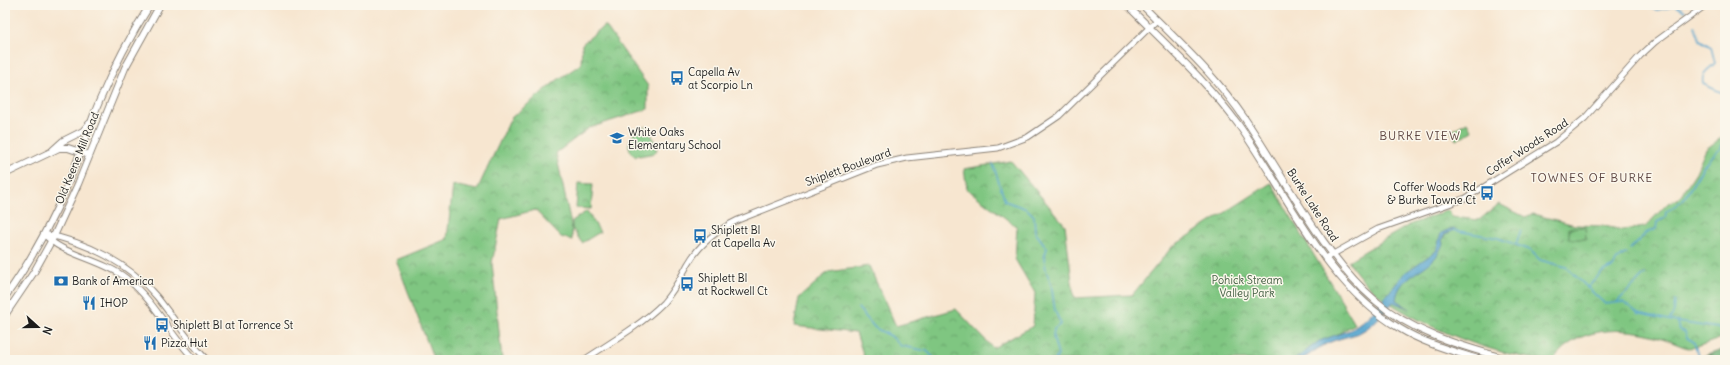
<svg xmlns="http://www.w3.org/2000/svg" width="1730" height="365" viewBox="0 0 1730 365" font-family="Delius,sans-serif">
<defs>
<pattern id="forest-firs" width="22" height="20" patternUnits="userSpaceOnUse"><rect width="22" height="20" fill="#67ab6f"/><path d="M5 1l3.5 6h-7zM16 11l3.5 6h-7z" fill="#548a5a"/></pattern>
<pattern id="park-crowns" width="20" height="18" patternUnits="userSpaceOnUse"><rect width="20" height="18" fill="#7fc681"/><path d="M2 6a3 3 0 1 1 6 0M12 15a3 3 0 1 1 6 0" fill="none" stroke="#67a069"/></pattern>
</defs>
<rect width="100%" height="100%" fill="#fbf7ec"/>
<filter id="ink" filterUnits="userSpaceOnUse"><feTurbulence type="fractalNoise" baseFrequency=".025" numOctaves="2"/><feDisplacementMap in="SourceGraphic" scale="8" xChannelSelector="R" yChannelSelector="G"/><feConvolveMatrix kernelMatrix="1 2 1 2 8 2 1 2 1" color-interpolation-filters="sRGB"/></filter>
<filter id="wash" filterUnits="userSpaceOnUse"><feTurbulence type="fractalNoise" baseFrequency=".012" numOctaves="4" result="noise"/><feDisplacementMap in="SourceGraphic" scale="16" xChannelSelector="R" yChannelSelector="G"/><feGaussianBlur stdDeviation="0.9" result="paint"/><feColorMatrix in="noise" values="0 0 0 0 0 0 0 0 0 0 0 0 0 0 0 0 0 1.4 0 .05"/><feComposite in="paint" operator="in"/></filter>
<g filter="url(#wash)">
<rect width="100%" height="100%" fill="#f7e6d0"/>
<path fill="url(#forest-firs)" stroke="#426446" d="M1725 349V360H1699L1698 358Z"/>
<g fill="url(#park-crowns)" stroke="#4e714e">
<path d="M605 25 648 86V109L589 128 556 153 572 229V240L561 237 535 210 501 219 492 263 502 360H434L396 260 447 239 453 185 477 190 511 118 556 81 581 64 582 44Z"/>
<path d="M1725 135V207L1721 234 1725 236V337C1718 339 1696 348 1690 348 1683 348 1667 339 1659 337 1622 326 1577 326 1553 360 1502 360 1416 325 1376 293 1365 284 1356 273 1348 261L1409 225 1448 210 1452 217 1479 220 1499 204 1525 217 1533 214 1575 225 1604 226 1623 230 1645 227 1668 203 1679 198 1696 172 1706 149Z"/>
<path d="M1011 161 1065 225 1074 298 1132 295 1172 247 1271 183 1355 324 1293 360H865L856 333 794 326 799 298 828 272 869 266 896 326 956 309 993 348 1033 326 1035 293 1015 259 1017 227 967 189 964 169Z"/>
<path d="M578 183 593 184 591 209 576 208Z"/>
</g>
<g fill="#7fc681" stroke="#4e714e">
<path d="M1467 122 1472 131 1456 140 1451 131Z"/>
<path d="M645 127 649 128 657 149 655 153 639 156 638 155 636 157C622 147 631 131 645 127Z"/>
<path d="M587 211 600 232 582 243 572 228V221Z"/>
<path d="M1585 227 1586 239H1569V228Z"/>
</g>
<path fill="#53a3cd" stroke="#386074" d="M1450 229 1455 230 1445 234 1442 240 1443 244C1440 250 1438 256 1433 260 1419 274 1399 277 1396 300L1410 309 1393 302C1383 314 1373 326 1359 333 1346 338 1333 339 1321 347 1311 352 1306 360 1294 360L1319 341 1350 330 1369 316 1406 272 1436 251 1441 233Z"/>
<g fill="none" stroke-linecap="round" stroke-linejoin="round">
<g stroke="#53a3cd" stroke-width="1.5">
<path d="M1644 5 1657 10 1676 6 1685 11"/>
<path d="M1695 26 1700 40 1711 47 1715 63C1708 71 1701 71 1703 84L1725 94"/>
<path d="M993 164 1005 201 1027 209 1034 216 1035 232 1047 248 1044 258 1046 270 1051 283 1055 311 1061 324 1054 329 1053 337 1058 355 1055 360"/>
<path d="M1453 230 1498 238 1530 250 1540 260 1566 267 1605 304 1623 302 1638 313 1677 322 1725 329"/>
<path d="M1516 244 1521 230"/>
<path d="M1630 249 1646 233 1656 229 1657 222 1665 218 1666 212 1683 200 1707 161 1721 148 1725 138"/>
<path d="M1587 288 1602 272 1613 267 1617 260 1626 253"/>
<path d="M1617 302 1645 274"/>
<path d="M858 308 875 328 891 336 901 346 927 351 936 360"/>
<path d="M1670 319 1674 312 1675 300"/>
<path d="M1677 322 1679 330 1685 332 1687 338 1694 342 1699 360"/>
</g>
</g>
</g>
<g filter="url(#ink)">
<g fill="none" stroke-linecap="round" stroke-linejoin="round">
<defs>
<g id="tertiary">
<path d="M44 234C87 242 129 263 157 297 174 318 188 341 207 360"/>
<path d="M44 234C61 255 102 259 126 278 155 301 170 335 195 360"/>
<path d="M1326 258 1378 229 1466 198 1556 142 1585 118 1640 56 1655 42 1706 5"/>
<path d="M584 360C611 342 640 326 663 303 674 291 681 277 688 264 700 243 717 230 738 220L877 165 907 158 998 148 1028 137 1059 116 1157 20"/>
</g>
<path id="secondary" d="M5 174 59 148H68L89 155"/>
<g id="primary">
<path d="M1127 5C1165 44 1206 80 1238 124 1287 193 1325 284 1399 328 1425 344 1453 351 1481 360"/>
<path d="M1142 5C1179 42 1216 76 1245 119 1284 176 1323 256 1376 301 1414 334 1462 346 1510 360"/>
<path d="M53 150 63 141 83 131 89 124"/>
<path d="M5 297C37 253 62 202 81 151 87 135 92 118 99 102 113 69 130 36 150 5"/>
<path d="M5 315 34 272 54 236 78 184 125 68 160 5"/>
</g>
</defs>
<use href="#tertiary" stroke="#8a8176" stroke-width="7"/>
<use href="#secondary" stroke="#8a8176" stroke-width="8"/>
<use href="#primary" stroke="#8a8176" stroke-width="8"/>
<use href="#tertiary" stroke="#fff" stroke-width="5"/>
<use href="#secondary" stroke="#fff" stroke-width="6"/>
<use href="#primary" stroke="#fff" stroke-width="6"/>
</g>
</g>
<defs>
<symbol id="bus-bare" viewBox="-9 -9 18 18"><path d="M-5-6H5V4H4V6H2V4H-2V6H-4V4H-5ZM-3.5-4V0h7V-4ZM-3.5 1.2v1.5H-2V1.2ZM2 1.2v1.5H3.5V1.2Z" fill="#1f6fb2" stroke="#fbf7ec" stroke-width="2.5" paint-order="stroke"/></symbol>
<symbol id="school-bare" viewBox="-9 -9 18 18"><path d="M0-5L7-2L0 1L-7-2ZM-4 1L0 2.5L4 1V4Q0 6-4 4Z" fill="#1f6fb2" stroke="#fbf7ec" stroke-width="2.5" paint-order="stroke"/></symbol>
<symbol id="bank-bare" viewBox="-9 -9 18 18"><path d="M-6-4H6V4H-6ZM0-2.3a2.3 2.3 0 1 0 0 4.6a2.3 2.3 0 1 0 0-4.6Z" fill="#1f6fb2" stroke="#fbf7ec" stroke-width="2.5" paint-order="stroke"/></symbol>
<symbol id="restaurant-bare" viewBox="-9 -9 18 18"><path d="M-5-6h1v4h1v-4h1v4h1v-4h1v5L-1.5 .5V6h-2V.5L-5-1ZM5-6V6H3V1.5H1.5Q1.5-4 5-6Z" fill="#1f6fb2" stroke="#fbf7ec" stroke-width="2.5" paint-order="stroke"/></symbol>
</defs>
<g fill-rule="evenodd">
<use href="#bus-bare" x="667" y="68" width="20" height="20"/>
<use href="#school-bare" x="607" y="128" width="20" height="20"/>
<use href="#bus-bare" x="1477" y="183" width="20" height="20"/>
<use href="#bus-bare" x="690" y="226" width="20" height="20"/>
<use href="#bank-bare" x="51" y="271" width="20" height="20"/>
<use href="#bus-bare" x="677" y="274" width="20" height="20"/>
<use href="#restaurant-bare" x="79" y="293" width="20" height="20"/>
<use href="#bus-bare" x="152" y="315" width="20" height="20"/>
<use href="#restaurant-bare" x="140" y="333" width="20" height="20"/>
</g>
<g text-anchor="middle" stroke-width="3" stroke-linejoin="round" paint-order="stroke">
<g font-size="11" fill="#1c1c1c" stroke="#fbf7ec" text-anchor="start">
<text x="688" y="76">Capella Av<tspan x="688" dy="13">at Scorpio Ln</tspan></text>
<text x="628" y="136">White Oaks<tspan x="628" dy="13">Elementary School</tspan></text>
<text x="1476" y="191" text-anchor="end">Coffer Woods Rd<tspan x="1476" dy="13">&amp; Burke Towne Ct</tspan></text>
<text x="711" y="234">Shiplett Bl<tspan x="711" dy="13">at Capella Av</tspan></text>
<text x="698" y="282">Shiplett Bl<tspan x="698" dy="13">at Rockwell Ct</tspan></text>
<text x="72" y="285">Bank of America</text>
<text x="100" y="307">IHOP</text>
<text x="173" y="329">Shiplett Bl at Torrence St</text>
<text x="161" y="347">Pizza Hut</text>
</g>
<g font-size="11" fill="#1c1c1c" stroke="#fbf7ec">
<text transform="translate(1527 147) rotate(-33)" y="4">Coffer Woods Road</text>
<text transform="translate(77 158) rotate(-68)" y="4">Old Keene Mill Road</text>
<text transform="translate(848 167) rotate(-20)" y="4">Shiplett Boulevard</text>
<text transform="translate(1313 205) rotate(57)" y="4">Burke Lake Road</text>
</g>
<g font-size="11" fill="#446044" stroke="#fbf7ec">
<text x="1247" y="284">Pohick Stream<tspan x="1247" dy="13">Valley Park</tspan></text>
</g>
<g font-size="12" letter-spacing="1" fill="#604844" stroke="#fbf7ec">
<text x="1420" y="140">BURKE VIEW</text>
<text x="1592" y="182">TOWNES OF BURKE</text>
</g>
</g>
<rect width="1730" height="365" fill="none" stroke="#fbf7ec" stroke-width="20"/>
<g transform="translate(38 327) rotate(111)" stroke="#fbf7ec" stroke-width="3" paint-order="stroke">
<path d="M0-3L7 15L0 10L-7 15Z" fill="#1c1c1c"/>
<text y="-6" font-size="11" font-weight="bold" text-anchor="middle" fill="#1c1c1c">N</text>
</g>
</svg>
